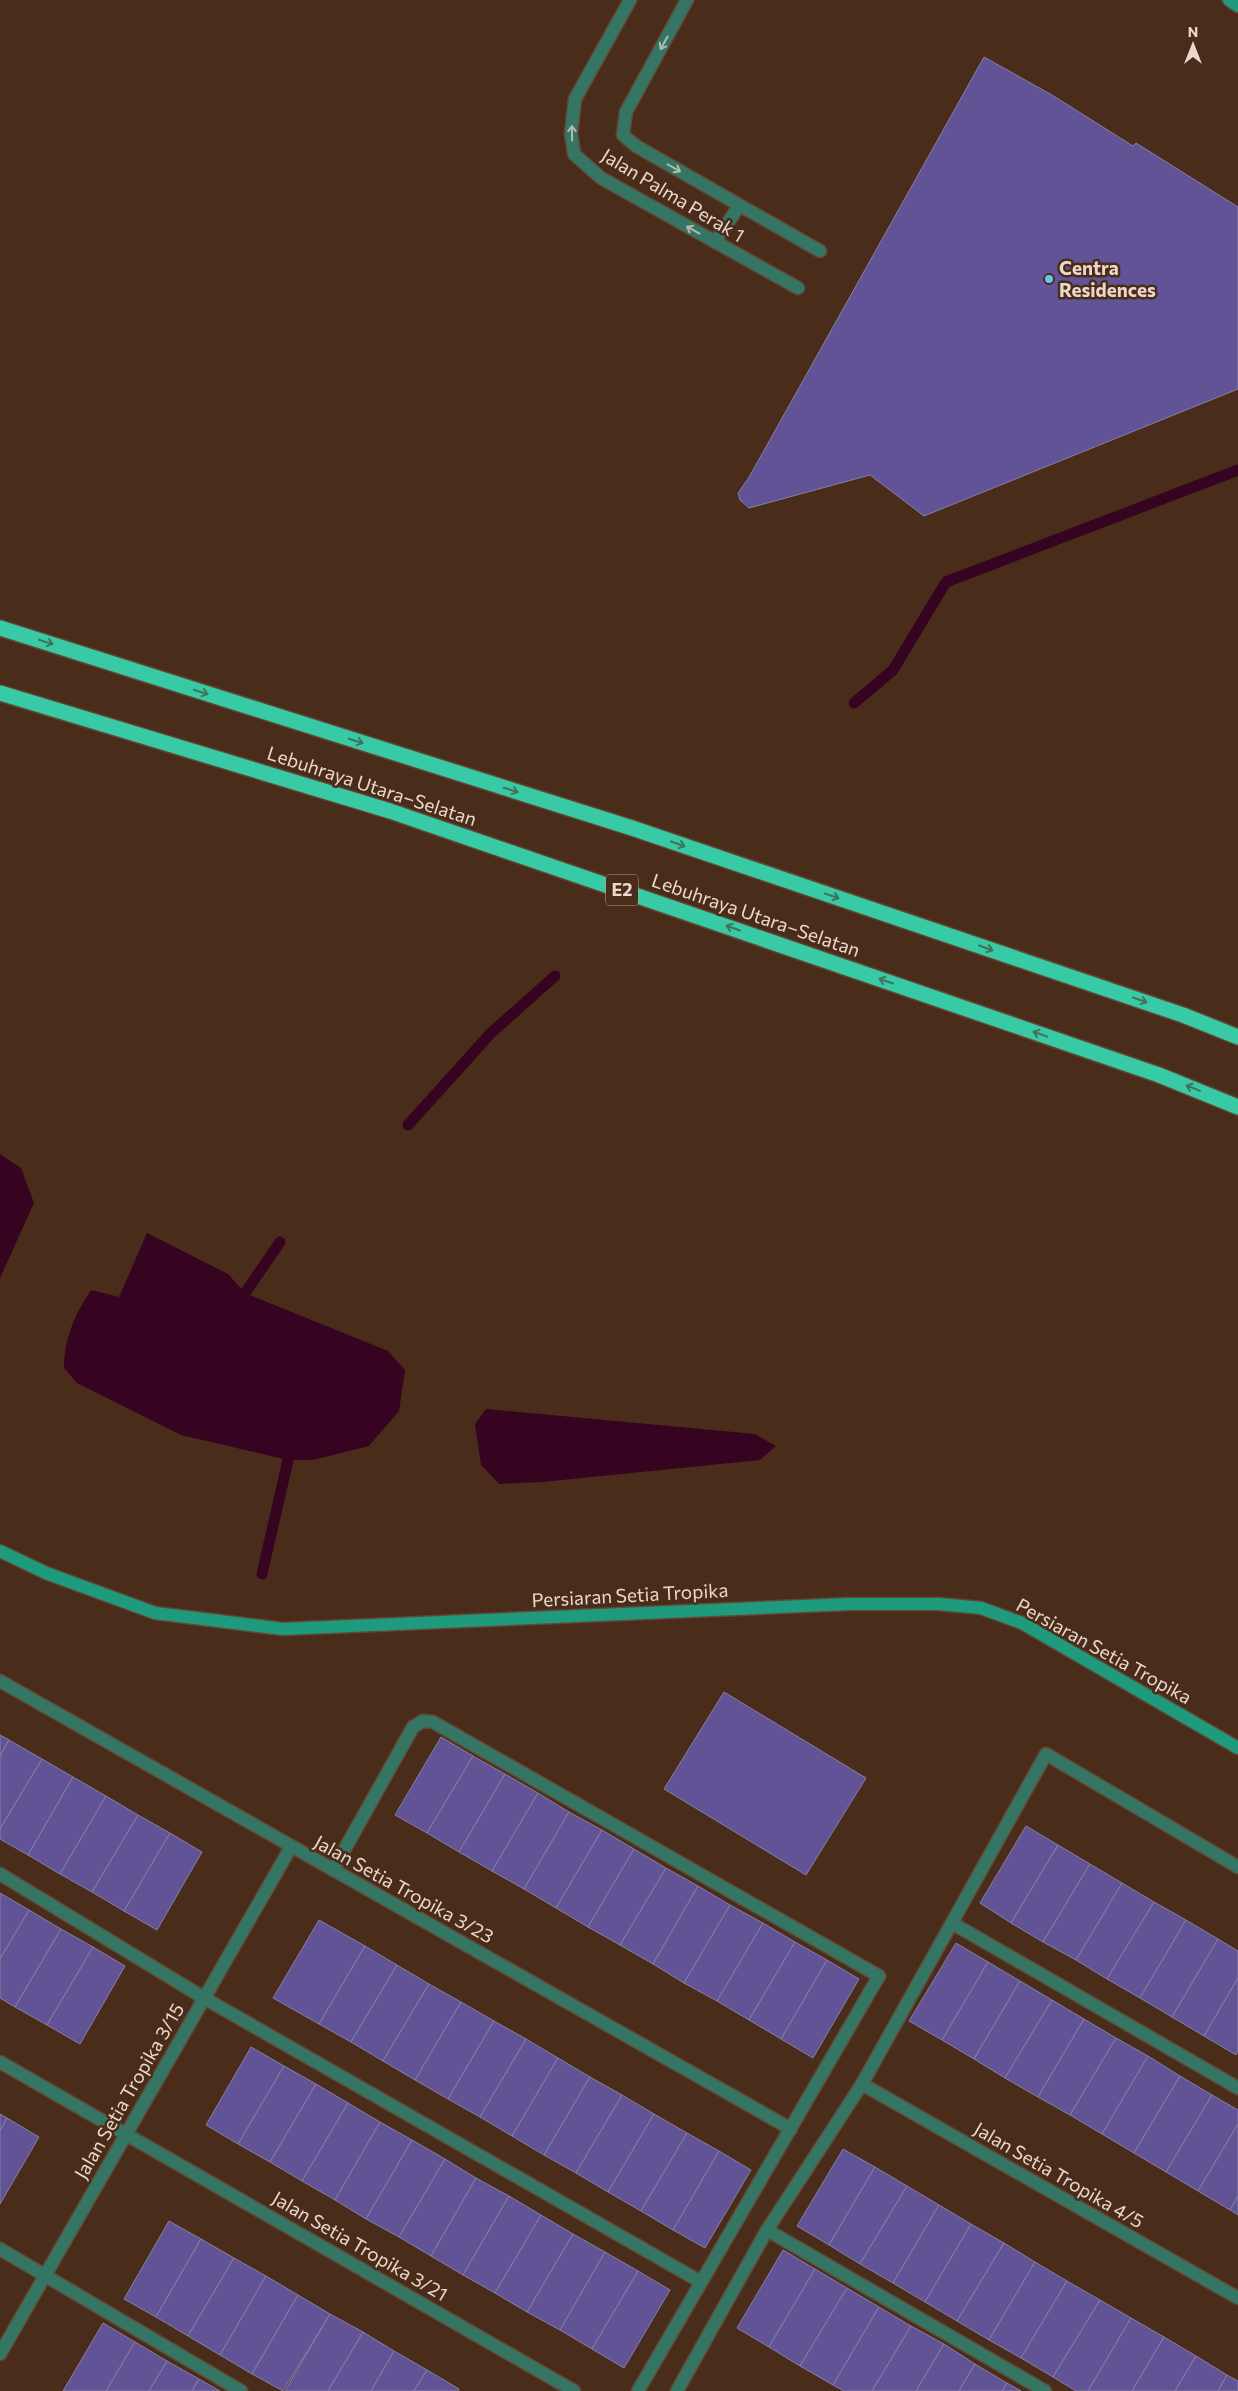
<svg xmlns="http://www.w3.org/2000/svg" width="1238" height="2391" viewBox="0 0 1238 2391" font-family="Commissioner,sans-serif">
<rect width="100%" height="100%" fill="#492c19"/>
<g fill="#360420">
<path d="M0 1154 21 1168 34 1203 0 1278Z"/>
<path d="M147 1233 228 1274 245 1293 388 1351 405 1370 399 1411 369 1446 313 1460H288L181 1435 77 1383 64 1368C64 1339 75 1314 91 1290L119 1297Z"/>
<path d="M486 1409 755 1434 776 1446 760 1460 542 1482 499 1484 481 1465 475 1424Z"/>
</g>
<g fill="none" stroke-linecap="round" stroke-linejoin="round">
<g stroke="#360420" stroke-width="11">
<path d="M854 703 893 670 946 582 1238 470"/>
<path d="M408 1125 491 1033 555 976"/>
<path d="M245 1293 280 1242"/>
<path d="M262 1574 288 1460"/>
</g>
</g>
<g fill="#615396" stroke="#8680a3">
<path d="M984 57 1052 95 1133 146 1136 143 1238 207V389L924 516 870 475 749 508 740 500 738 493 748 479Z"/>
<path d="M724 1692 866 1778 806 1875 664 1789Z"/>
<path d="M0 1735 9 1740 0 1756Z"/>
<path d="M441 1737 473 1756 427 1833 395 1815Z"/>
<path d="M9 1740 42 1759 0 1829V1756Z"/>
<path d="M473 1756 505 1774 459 1852 427 1833Z"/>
<path d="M42 1759 73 1777 28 1855 0 1839V1829Z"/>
<path d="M505 1774 538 1793 492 1871 459 1852Z"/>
<path d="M73 1777 106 1796 60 1874 28 1855Z"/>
<path d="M538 1793 569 1812 524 1889 492 1871Z"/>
<path d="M106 1796 138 1815 92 1892 60 1874Z"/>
<path d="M569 1812 602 1830 556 1908 524 1889Z"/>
<path d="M138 1815 170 1833 124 1911 92 1892Z"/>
<path d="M1026 1826 1058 1845 1011 1923 980 1903Z"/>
<path d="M602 1830 634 1849 588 1927 556 1908Z"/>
<path d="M170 1833 202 1852 157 1930 124 1911Z"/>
<path d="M1058 1845 1090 1864 1043 1942 1011 1923Z"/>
<path d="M634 1849 666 1868 620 1945 588 1927Z"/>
<path d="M1090 1864 1122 1883 1076 1960 1043 1942Z"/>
<path d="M666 1868 698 1886 653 1964 620 1945Z"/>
<path d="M1122 1883 1154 1902 1107 1979 1076 1960Z"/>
<path d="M698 1886 730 1905 684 1983 653 1964Z"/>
<path d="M0 1893 29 1910 0 1959Z"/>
<path d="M1154 1902 1186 1920 1140 1998 1107 1979Z"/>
<path d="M730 1905 763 1923 717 2001 684 1983Z"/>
<path d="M29 1910 61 1929 15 2007 0 1998V1959Z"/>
<path d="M319 1920 365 1946 319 2024 273 1998Z"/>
<path d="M1186 1920 1218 1939 1172 2017 1140 1998Z"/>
<path d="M763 1923 795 1942 749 2020 717 2001Z"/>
<path d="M61 1929 93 1947 47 2025 15 2007Z"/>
<path d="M1218 1939 1238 1951V1978L1204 2036 1172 2017Z"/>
<path d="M795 1942 827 1960 781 2039 749 2020Z"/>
<path d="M956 1943 988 1962 942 2040 909 2021Z"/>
<path d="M365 1946 397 1965 351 2042 319 2024Z"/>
<path d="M93 1947 125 1966 80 2044 47 2025Z"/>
<path d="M827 1960 859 1979 813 2058 781 2039Z"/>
<path d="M988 1962 1020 1981 974 2059 942 2040Z"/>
<path d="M397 1965 429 1984 383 2061 351 2042Z"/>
<path d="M1238 1978V2051L1236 2055 1204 2036Z"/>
<path d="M1020 1981 1052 2000 1005 2078 974 2059Z"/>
<path d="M429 1984 461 2002 415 2080 383 2061Z"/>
<path d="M1052 2000 1084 2019 1038 2097 1005 2078Z"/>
<path d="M461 2002 494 2021 448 2099 415 2080Z"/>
<path d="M1084 2019 1116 2038 1070 2115 1038 2097Z"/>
<path d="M494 2021 526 2039 480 2117 448 2099Z"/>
<path d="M1116 2038 1148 2056 1102 2134 1070 2115Z"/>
<path d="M526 2039 558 2058 512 2136 480 2117Z"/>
<path d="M251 2047 284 2066 238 2144 206 2125Z"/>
<path d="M1148 2056 1180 2076 1134 2153 1102 2134Z"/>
<path d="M558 2058 590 2077 544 2155 512 2136Z"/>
<path d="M284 2066 316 2084 270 2162 238 2144Z"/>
<path d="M1180 2076 1212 2095 1166 2172 1134 2153Z"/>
<path d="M590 2077 622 2095 576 2173 544 2155Z"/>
<path d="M316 2084 348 2103 302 2181 270 2162Z"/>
<path d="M622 2095 654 2114 608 2192 576 2173Z"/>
<path d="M1212 2095 1238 2110V2124L1198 2191 1166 2172Z"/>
<path d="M348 2103 380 2122 335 2200 302 2181Z"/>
<path d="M0 2114 7 2118 0 2131Z"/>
<path d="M654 2114 687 2133 641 2211 608 2192Z"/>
<path d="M7 2118 39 2137 0 2204V2131Z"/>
<path d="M380 2122 412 2140 366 2219 335 2200Z"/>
<path d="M1238 2124V2196L1230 2210 1198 2191Z"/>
<path d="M687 2133 719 2151 673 2230 641 2211Z"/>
<path d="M412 2140 445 2159 399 2237 366 2219Z"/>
<path d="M843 2149 875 2167 829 2245 797 2226Z"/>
<path d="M719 2151 751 2170 705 2248 673 2230Z"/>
<path d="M445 2159 476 2178 431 2256 399 2237Z"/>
<path d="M875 2167 907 2186 860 2264 829 2245Z"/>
<path d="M476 2178 509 2196 463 2275 431 2256Z"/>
<path d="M907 2186 939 2205 893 2283 860 2264Z"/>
<path d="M509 2196 541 2215 495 2293 463 2275Z"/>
<path d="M1238 2196V2215L1230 2210Z"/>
<path d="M939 2205 971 2224 925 2302 893 2283Z"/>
<path d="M541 2215 573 2234 527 2312 495 2293Z"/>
<path d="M169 2221 201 2239 156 2317 124 2299Z"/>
<path d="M971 2224 1004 2243 957 2321 925 2302Z"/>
<path d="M573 2234 605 2252 560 2330 527 2312Z"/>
<path d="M201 2239 234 2258 188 2336 156 2317Z"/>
<path d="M1004 2243 1035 2262 989 2340 957 2321Z"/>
<path d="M783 2250 815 2269 769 2347 737 2328Z"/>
<path d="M605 2252 638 2271 592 2349 560 2330Z"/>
<path d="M234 2258 266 2276 220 2355 188 2336Z"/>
<path d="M1035 2262 1067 2281 1021 2358 989 2340Z"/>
<path d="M815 2269 847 2288 800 2366 769 2347Z"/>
<path d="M638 2271 670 2290 624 2368 592 2349Z"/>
<path d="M266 2276 298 2295 252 2374 220 2355Z"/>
<path d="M1067 2281 1100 2300 1053 2377 1021 2358Z"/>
<path d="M847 2288 879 2307 833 2385 800 2366Z"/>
<path d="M298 2295 330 2314 283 2391 252 2374Z"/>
<path d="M1100 2300 1131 2318 1088 2391H1076L1053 2377Z"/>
<path d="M879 2307 911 2326 872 2391H844L833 2385Z"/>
<path d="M330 2314 363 2332 328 2391H285Z"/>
<path d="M1131 2318 1164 2337 1132 2391H1088Z"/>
<path d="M103 2323 135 2342 106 2391H63Z"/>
<path d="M911 2326 944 2344 916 2391H872Z"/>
<path d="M363 2332 394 2351 371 2391H328Z"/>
<path d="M1164 2337 1196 2356 1175 2391H1132Z"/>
<path d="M135 2342 167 2361 149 2391H106Z"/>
<path d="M944 2344 975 2364 959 2391H916Z"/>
<path d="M394 2351 427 2370 414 2391H371Z"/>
<path d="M1196 2356 1227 2375 1218 2391H1175Z"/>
<path d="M167 2361 199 2379 192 2391H149Z"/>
<path d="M975 2364 1007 2383 1002 2391H959Z"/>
<path d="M427 2370 459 2389 458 2391H414Z"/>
<path d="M1227 2375 1238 2381V2391H1218Z"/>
<path d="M199 2379 220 2391H192Z"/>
<path d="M1007 2383 1021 2391H1002Z"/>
</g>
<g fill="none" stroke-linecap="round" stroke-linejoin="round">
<defs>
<g id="lane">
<path d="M630 0 575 99 571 133 574 154 601 178 798 288"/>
<path d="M687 0 626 112 623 135 636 146 820 251"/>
<path d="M715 242 739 206"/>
<path d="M333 1870 413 1727 423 1721 433 1722 879 1976"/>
<path d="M0 1874 204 1998 701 2282"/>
<path d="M952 1923 1238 2088"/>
<path d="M767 2230 1045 2391"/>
<path d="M0 2249 241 2391"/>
</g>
<g id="street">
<path d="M0 1681 791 2129"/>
<path d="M0 2062 574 2391"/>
<path d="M862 2084 1238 2298"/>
<path d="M0 2354 291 1847"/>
<path d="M638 2391 879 1976"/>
<path d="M677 2391 767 2230 862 2084 1046 1754 1238 1867"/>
</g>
<g id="secondary">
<path d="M1229 0 1238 6"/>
<path d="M0 1551 46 1573 155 1613 283 1629 849 1604H939L981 1608 1022 1623 1238 1748"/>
</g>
<g id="highway">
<path d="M0 628 632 828 1183 1015 1238 1037"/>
<path d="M0 693 390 811 1159 1075 1238 1107"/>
</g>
</defs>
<use href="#lane" stroke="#634736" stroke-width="15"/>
<use href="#street" stroke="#634736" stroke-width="15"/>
<use href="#secondary" stroke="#634736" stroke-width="15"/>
<use href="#highway" stroke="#634736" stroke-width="18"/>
<use href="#lane" stroke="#347663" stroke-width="12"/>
<use href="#street" stroke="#347663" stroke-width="12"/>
<use href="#secondary" stroke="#1e9a7d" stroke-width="12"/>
<use href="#highway" stroke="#37caa5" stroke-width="15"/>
</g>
<defs><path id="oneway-shaft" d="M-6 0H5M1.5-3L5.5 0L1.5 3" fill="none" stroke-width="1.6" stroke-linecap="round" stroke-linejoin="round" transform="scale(1.25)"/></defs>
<g stroke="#b4baac">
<use href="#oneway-shaft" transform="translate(664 43) rotate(119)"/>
<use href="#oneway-shaft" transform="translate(572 133) rotate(-91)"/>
<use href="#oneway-shaft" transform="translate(674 168) rotate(30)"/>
<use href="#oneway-shaft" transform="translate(693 230) rotate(-151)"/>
</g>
<g stroke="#417358">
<use href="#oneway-shaft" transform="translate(46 642) rotate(18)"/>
<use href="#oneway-shaft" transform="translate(201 692) rotate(18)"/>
<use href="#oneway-shaft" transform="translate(356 741) rotate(18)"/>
<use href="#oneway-shaft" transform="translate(511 790) rotate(18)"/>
<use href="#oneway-shaft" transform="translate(678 844) rotate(19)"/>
<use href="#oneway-shaft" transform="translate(832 896) rotate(19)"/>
<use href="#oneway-shaft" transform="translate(733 928) rotate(-161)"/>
<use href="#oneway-shaft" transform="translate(986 948) rotate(19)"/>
<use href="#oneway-shaft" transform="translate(886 981) rotate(-161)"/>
<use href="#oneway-shaft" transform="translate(1140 1000) rotate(19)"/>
<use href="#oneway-shaft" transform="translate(1040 1034) rotate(-161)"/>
<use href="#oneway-shaft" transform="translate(1193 1088) rotate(-158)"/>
</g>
<circle fill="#69c4f1" stroke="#492c19" stroke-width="2" cx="1049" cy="279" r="5"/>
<g text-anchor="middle" stroke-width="5" stroke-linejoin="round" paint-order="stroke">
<rect fill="#492c19" stroke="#baa496" stroke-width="1" x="606" y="874.5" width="32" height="31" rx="4"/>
<g font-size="18" font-weight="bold" fill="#ebd7cc">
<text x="622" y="896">E2</text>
</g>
<g font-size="19" fill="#ebd7cc" stroke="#492c19">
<text transform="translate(673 195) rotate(31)" y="7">Jalan Palma Perak 1</text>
<text transform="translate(372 786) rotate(18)" y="7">Lebuhraya Utara–Selatan</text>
<text transform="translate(756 915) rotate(19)" y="7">Lebuhraya Utara–Selatan</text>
<text transform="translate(630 1595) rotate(-3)" y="7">Persiaran Setia Tropika</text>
<text transform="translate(1104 1651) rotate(29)" y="7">Persiaran Setia Tropika</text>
<text transform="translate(404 1889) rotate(29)" y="7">Jalan Setia Tropika 3/23</text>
<text transform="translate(129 2091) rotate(-60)" y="7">Jalan Setia Tropika 3/15</text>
<text transform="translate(1059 2175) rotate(30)" y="7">Jalan Setia Tropika 4/5</text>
<text transform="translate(360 2246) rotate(30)" y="7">Jalan Setia Tropika 3/21</text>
</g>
<g font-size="19" font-weight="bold" fill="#ebd7cc" stroke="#492c19" text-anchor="start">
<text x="1059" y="275">Centra<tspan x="1059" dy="22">Residences</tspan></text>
</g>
</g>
<g transform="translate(1193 45)" stroke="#492c19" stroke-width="4" paint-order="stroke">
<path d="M0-4L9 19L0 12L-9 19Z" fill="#ebd7cc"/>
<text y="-8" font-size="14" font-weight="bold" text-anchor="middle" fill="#ebd7cc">N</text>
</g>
</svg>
